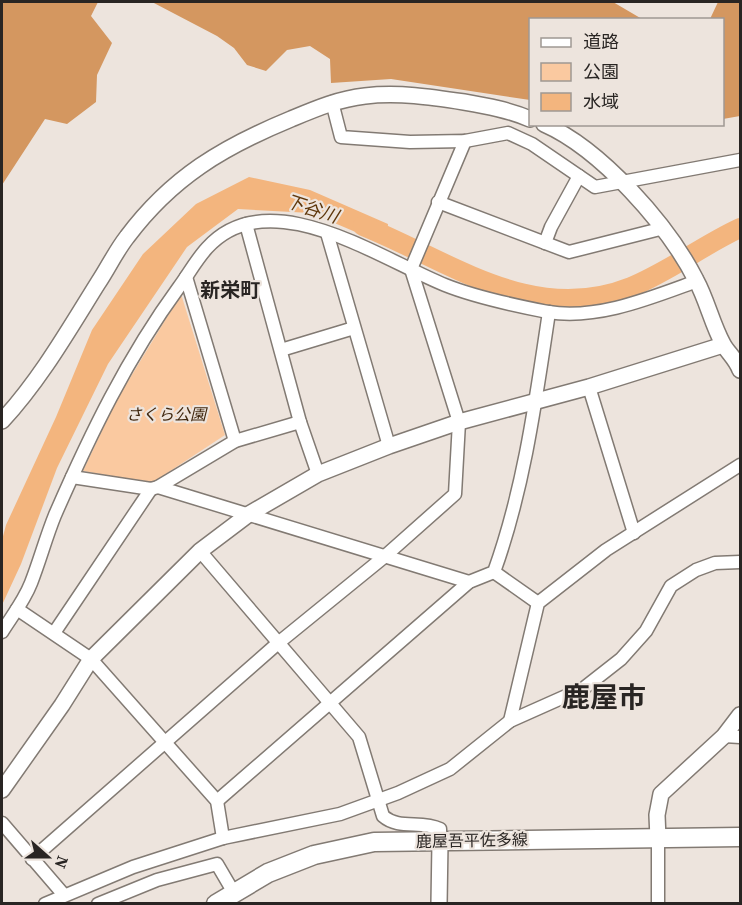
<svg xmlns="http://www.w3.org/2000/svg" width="742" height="905" viewBox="0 0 742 905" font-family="'Source Serif 4','Noto Sans JP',serif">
<rect width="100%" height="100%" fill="#ede4dd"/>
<path fill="#fac9a0" d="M181 294 225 435 152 483 83 471 116 401Z"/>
<g fill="#d49760">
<path d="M2 2H98L91 16 112 43 97 75 96 102 67 124 45 119 2 185Z"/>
<path d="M152 2H613L642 19 530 20V100L391 79 331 83 330 59 310 46 287 50 266 71 247 65 234 48 217 36Z"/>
<path d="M718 2H740V116L723 119 722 20 710 19Z"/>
</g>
<path fill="#f3b57e" d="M249 177 310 190 388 224 386 245 311 213 238 209 187 247 108 364 57 468 21 564 2 605V540L6 525 56 417 92 330 143 254 196 204Z"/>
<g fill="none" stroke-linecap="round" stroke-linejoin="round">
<path stroke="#f3b57e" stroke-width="20" d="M363 226C452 262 533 326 631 287 670 271 703 245 740 228"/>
<defs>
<g id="minor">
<path d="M332 102 341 137 410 142 465 141 508 133 532 144 595 187 740 160"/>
<path d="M438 202 569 252 664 228"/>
<path d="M246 224 300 422 318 474"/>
<path d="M327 233 389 446"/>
<path d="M545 243 551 227 579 176"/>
<path d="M186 277 235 441"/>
<path d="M281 350 354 328"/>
<path d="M589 387 634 533"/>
<path d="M72 477 151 489 158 487 235 441 300 422"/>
<path d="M158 487 469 582"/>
<path d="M200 551 359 737 383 816C399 830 421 820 440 829V843"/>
<path d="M494 572 538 603"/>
<path d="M17 609 91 659 217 801 223 838"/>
<path d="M2 632C12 616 24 601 31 583 40 560 46 537 55 515 90 435 127 358 179 287 188 275 196 260 207 248 268 180 380 259 445 285 475 297 517 306 548 312 598 320 650 298 697 281"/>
<path d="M54 633 151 489"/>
<path d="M510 721 538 603 606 550 740 465"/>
<path d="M724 736 740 737"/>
<path d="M217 801 469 582 494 572C524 489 536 399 549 312"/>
<path d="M2 823 64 895"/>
<path d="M32 859 277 644 384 557 455 494 459 422 411 269 465 141"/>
<path d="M45 904 133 867 223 838 340 814 398 793 450 769 510 721 584 688 621 659 646 631 671 586 696 570 715 563 740 562"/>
<path d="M98 904 157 880 217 864 234 893"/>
<path d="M658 904V839"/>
</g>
<g id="tertiary">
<path d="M544 124C601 149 668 225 696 280 707 300 712 324 723 344 728 353 736 359 740 370"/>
<path d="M2 421C40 380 68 331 98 283 108 268 116 251 127 237 172 177 223 147 291 119 315 109 338 99 365 96 398 92 431 97 464 102 487 106 509 110 530 119"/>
<path d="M2 790 62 705 91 659 200 551 249 514 318 474 389 446 459 422 589 387 723 345"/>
<path d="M658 839 657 815 661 794 724 736 740 715"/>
<path d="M439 904 440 843"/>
</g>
<path id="primary" d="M216 904 268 873 314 855 374 842 740 837"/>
</defs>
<use href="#minor" stroke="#827a73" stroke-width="15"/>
<use href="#tertiary" stroke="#827a73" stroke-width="18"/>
<use href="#primary" stroke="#827a73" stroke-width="21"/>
<use href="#minor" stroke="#fff" stroke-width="12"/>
<use href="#tertiary" stroke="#fff" stroke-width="15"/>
<use href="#primary" stroke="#fff" stroke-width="18"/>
</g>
<g text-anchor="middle" stroke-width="4.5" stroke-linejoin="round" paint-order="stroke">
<g font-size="16" font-style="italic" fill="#40270e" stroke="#ede4dd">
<text x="166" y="420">さくら公園</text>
</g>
<g font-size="16" fill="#292523" stroke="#ede4dd">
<text transform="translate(472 840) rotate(-1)" y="6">鹿屋吾平佐多線</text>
</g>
<g font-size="18" font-style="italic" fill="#5f370b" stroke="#ede4dd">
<text transform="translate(312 209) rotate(18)" y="6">下谷川</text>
</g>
<g font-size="20" font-weight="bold" fill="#292523" stroke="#ede4dd">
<text x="230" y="297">新栄町</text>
</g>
<g font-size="28" font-weight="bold" fill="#292523" stroke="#ede4dd">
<text x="604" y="707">鹿屋市</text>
</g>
</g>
<rect width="742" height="905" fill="none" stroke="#292523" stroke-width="6"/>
<rect x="529" y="18" width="195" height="108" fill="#ede4dd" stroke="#9f9893" stroke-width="1.5"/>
<rect x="541" y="38" width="30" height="9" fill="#ffffff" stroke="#9f9893" stroke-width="1.5"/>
<text x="583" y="48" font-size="18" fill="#292523">道路</text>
<rect x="541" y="63" width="30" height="18" fill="#fac9a0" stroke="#9f9893" stroke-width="1.5"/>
<text x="583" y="78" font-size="18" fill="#292523">公園</text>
<rect x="541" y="93" width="30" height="18" fill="#f3b57e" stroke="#9f9893" stroke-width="1.5"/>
<text x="583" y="108" font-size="18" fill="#292523">水域</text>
<g transform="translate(48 857) rotate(111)" stroke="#ede4dd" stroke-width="4.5" paint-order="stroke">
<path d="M0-4.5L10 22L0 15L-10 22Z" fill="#292523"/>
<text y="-9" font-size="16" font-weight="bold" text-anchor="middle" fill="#292523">N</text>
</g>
</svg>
